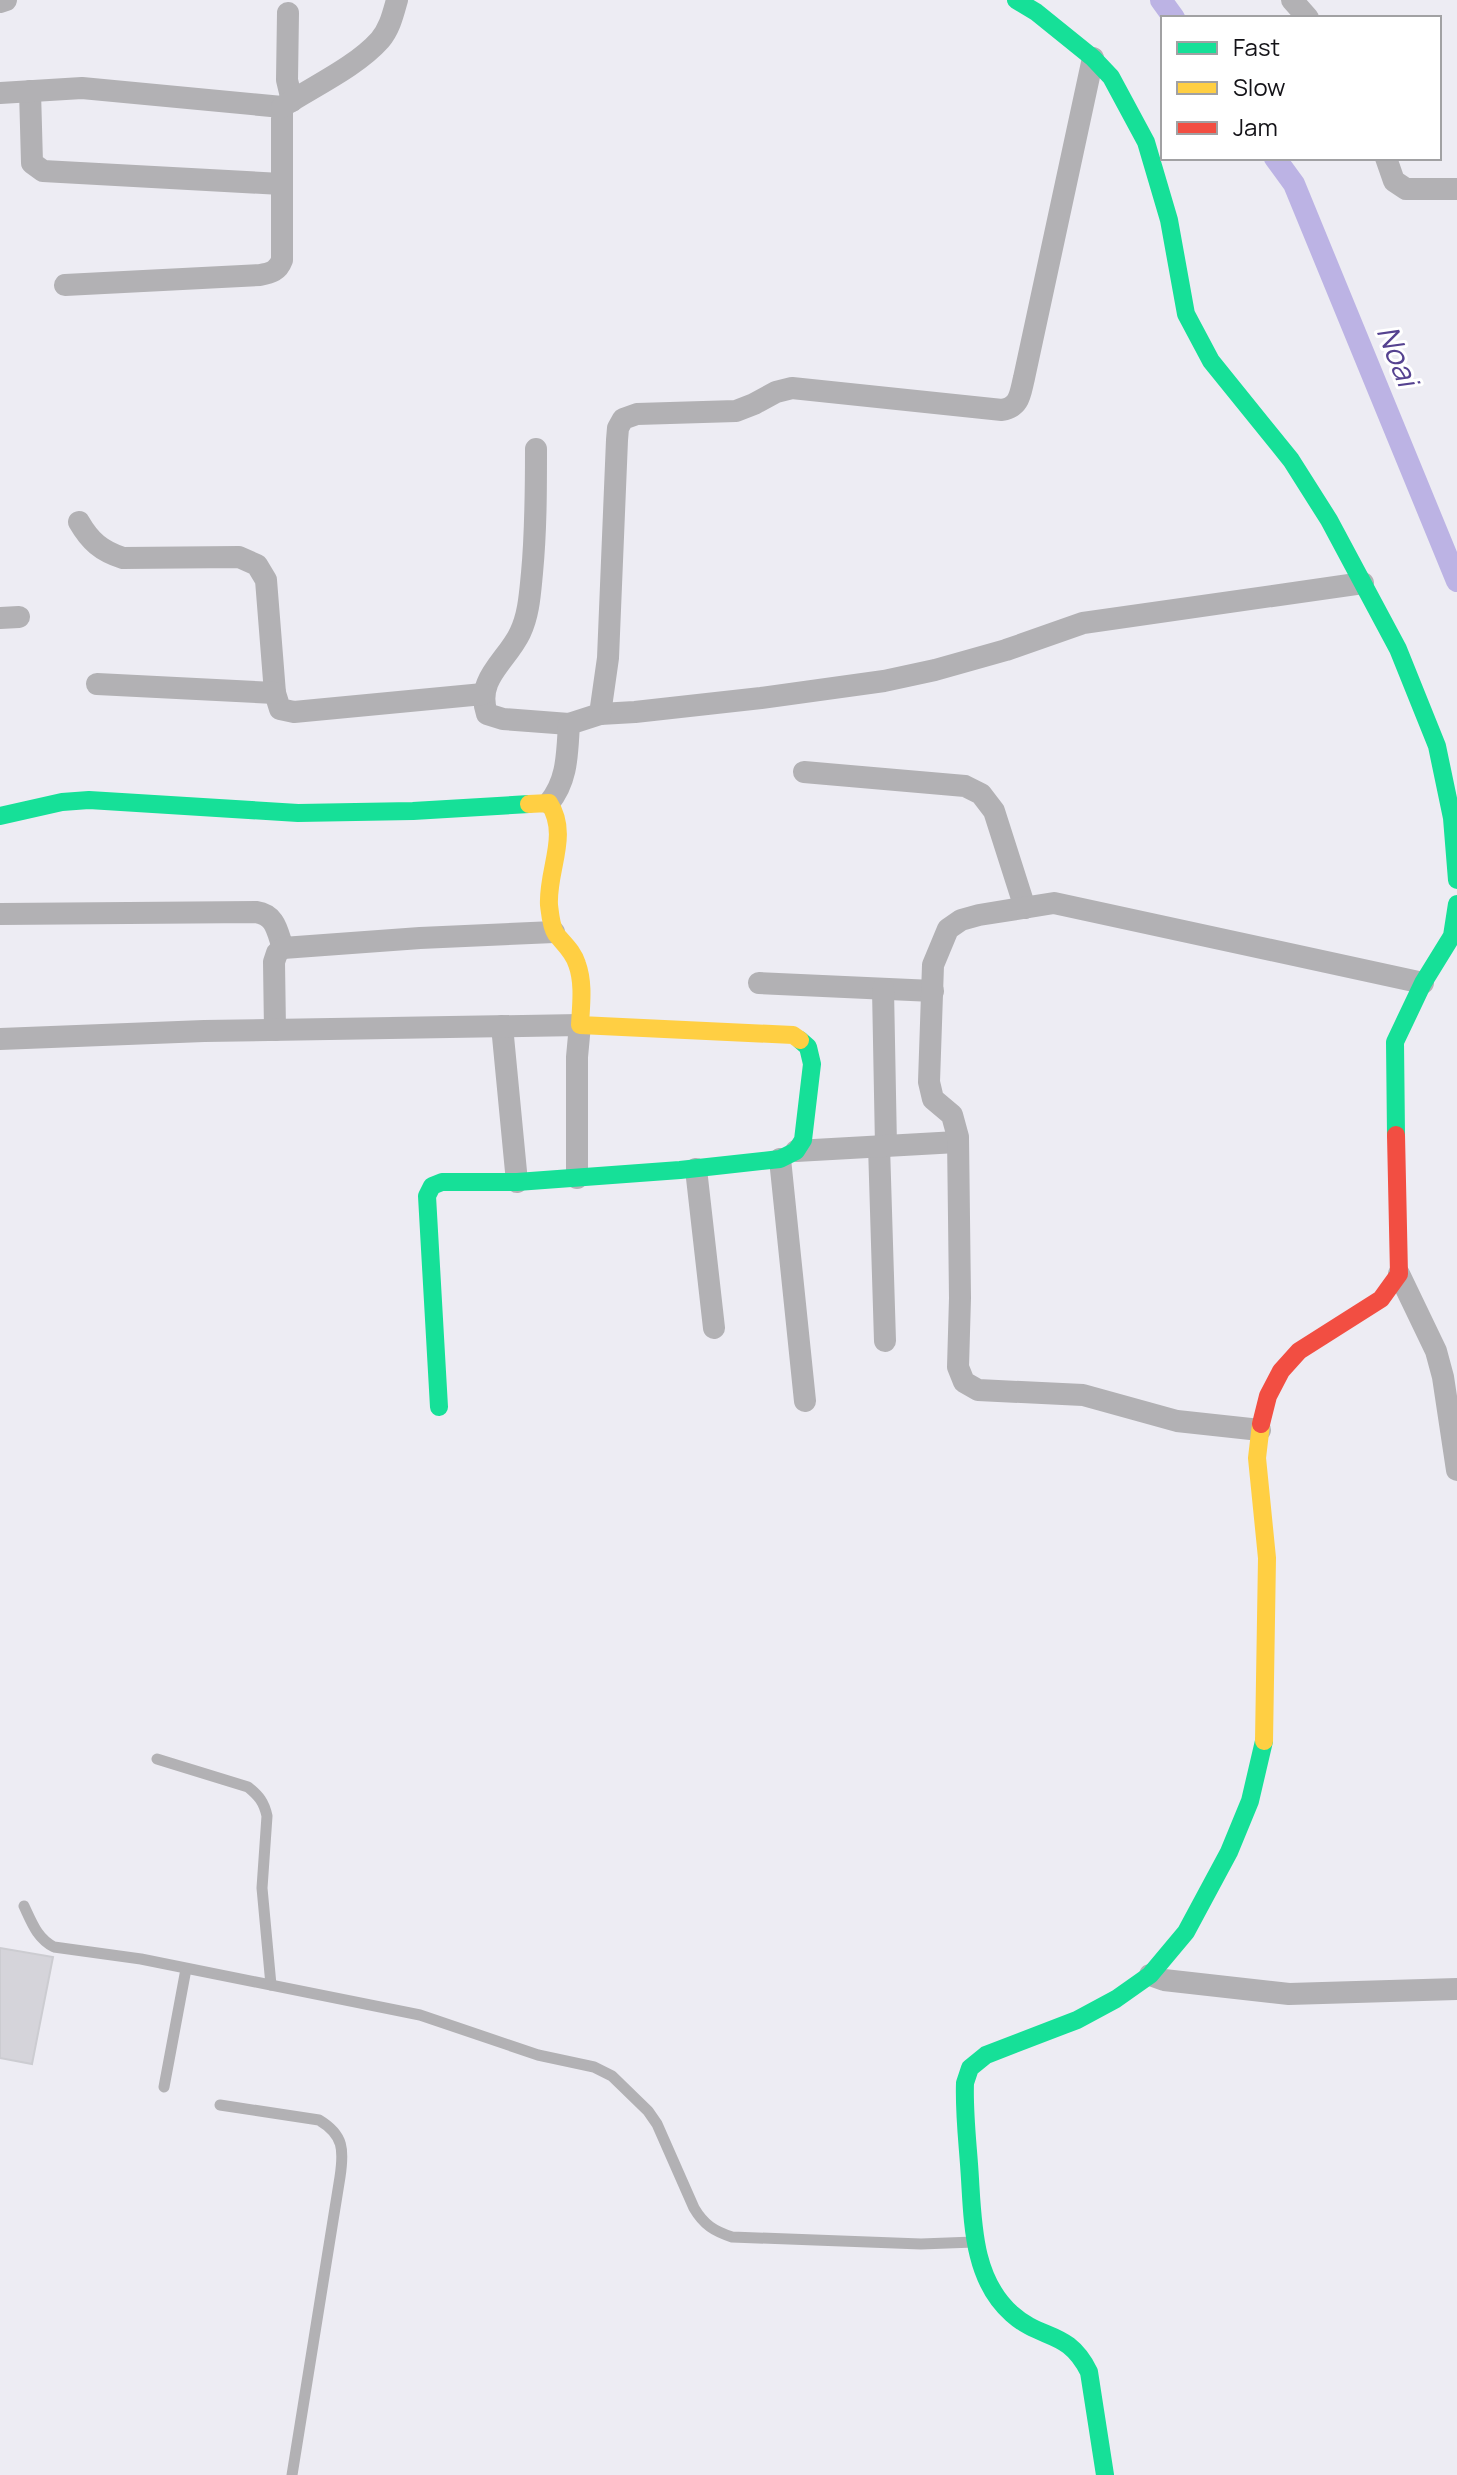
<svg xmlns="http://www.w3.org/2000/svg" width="1457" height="2475" viewBox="0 0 1457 2475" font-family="Manrope,sans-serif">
<rect width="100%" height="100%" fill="#edecf3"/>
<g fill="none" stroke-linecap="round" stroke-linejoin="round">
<g stroke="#bcb3e4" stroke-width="22">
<path d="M1161 0 1174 18"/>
<path d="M1275 158 1294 184 1457 581"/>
</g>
</g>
<path fill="#d5d4da" stroke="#ccccd1" stroke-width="2" d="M0 1948 53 1957 32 2064 0 2058Z"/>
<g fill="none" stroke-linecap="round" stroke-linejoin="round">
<g stroke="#b2b1b4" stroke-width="11">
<path d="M157 1759 248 1787C259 1796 264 1802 267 1816L262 1888 271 1985"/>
<path d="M24 1906C32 1923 37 1938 54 1947L141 1959 420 2015 538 2055 594 2067 612 2076 648 2111 657 2124 694 2208C704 2225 714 2231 732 2237L921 2244 974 2242"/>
<path d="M164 2087 186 1969"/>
<path d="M220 2105 319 2120C344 2135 344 2150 340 2177L292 2475"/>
</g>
<g stroke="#b2b1b4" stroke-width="22">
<path d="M1292 0 1308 18"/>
<path d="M0 2 6 0"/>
<path d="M288 13 287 80 292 101"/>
<path d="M30 91 32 163 43 171 281 184"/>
<path d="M0 93 82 88 282 107V260C278 271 271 273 260 275L65 285"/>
<path d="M282 107C312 87 356 67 380 40 390 28 393 14 397 0"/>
<path d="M1386 158 1394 181 1406 189H1457"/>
<path d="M536 449C536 491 536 531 532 573 530 593 529 614 520 633 506 662 475 679 487 714L503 719 569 724"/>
<path d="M79 522C90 541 101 551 123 558L239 557 257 565 266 580 275 693 280 709 294 712 483 694"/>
<path d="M0 618 19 617"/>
<path d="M97 684 275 693"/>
<path d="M600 714 635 712 761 698 884 681 935 670 1006 650 1083 623 1363 583"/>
<path d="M804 772 965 786 981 794 994 811 1025 908"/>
<path d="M549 803C568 780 567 753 569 724L600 714 608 658 617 440 618 428 623 419 637 414 736 411 754 404 776 392 792 388 1002 410C1020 407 1020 394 1024 378L1093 58"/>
<path d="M0 914 256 912C276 915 277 931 283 948"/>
<path d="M759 983 933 991"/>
<path d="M883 989 886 1146"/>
<path d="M502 1026 517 1182"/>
<path d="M275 1030 274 962 277 953 283 948 420 938 554 932"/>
<path d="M0 1039 204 1031 580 1025 577 1057V1178"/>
<path d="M879 1146 885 1341"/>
<path d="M796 1151 957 1142"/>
<path d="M780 1159 805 1401"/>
<path d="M696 1169 714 1328"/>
<path d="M1399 1274 1436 1351 1443 1377 1457 1470"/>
<path d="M1260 1430 1177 1421 1083 1395 978 1390 964 1382 958 1367 960 1298 958 1137 952 1115 933 1099 929 1082 933 965 948 929 961 920 979 915 1054 903 1423 983"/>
<path d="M1150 1975 1164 1980 1289 1994 1457 1989"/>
</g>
<g stroke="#16e098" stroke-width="18">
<path d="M1016 0 1036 12 1093 58 1111 77 1146 142 1169 220 1186 314 1211 361 1291 460 1329 520 1398 649 1437 746 1452 818 1457 880"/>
<path d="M0 816 62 802 89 800 298 813 413 811 529 804"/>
<path d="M1396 1135 1395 1042 1423 983 1452 936 1457 904"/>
<path d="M439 1407 427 1196 432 1186 442 1182H517L680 1170 780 1159 796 1151 803 1140 812 1064 808 1047 800 1040"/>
<path d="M1105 2475 1089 2372C1068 2329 1042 2341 1012 2314 970 2277 973 2215 969 2164 967 2137 964 2110 965 2083L970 2068 986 2055 1077 2020 1116 1999 1150 1975 1186 1932 1229 1852 1250 1801 1264 1741"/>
</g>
<g stroke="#ffcf43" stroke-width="18">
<path d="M529 804 549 803C570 835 547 870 549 905 550 913 551 927 556 934 564 944 573 951 577 964 584 983 581 1005 580 1025L793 1035 800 1040"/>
<path d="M1261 1424 1257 1458 1267 1558 1264 1741"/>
</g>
<path stroke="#f24e42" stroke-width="18" d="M1261 1424 1268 1396 1281 1371 1299 1351 1381 1299 1399 1274 1396 1135"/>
</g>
<g text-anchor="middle" stroke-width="6" stroke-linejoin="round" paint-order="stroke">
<g font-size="30" font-style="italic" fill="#554290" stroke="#fff">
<text transform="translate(1397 356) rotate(68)" y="10">Noai</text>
</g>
</g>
<rect x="1161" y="16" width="280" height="144" fill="#ffffff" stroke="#a1a1a3" stroke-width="2"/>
<rect x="1177" y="42" width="40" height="12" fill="#16e098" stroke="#a1a1a3" stroke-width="2"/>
<text x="1233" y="56" font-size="24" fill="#141318">Fast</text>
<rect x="1177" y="82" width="40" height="12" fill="#ffcf43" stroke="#a1a1a3" stroke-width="2"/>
<text x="1233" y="96" font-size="24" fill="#141318">Slow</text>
<rect x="1177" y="122" width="40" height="12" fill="#f24e42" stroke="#a1a1a3" stroke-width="2"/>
<text x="1233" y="136" font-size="24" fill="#141318">Jam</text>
</svg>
